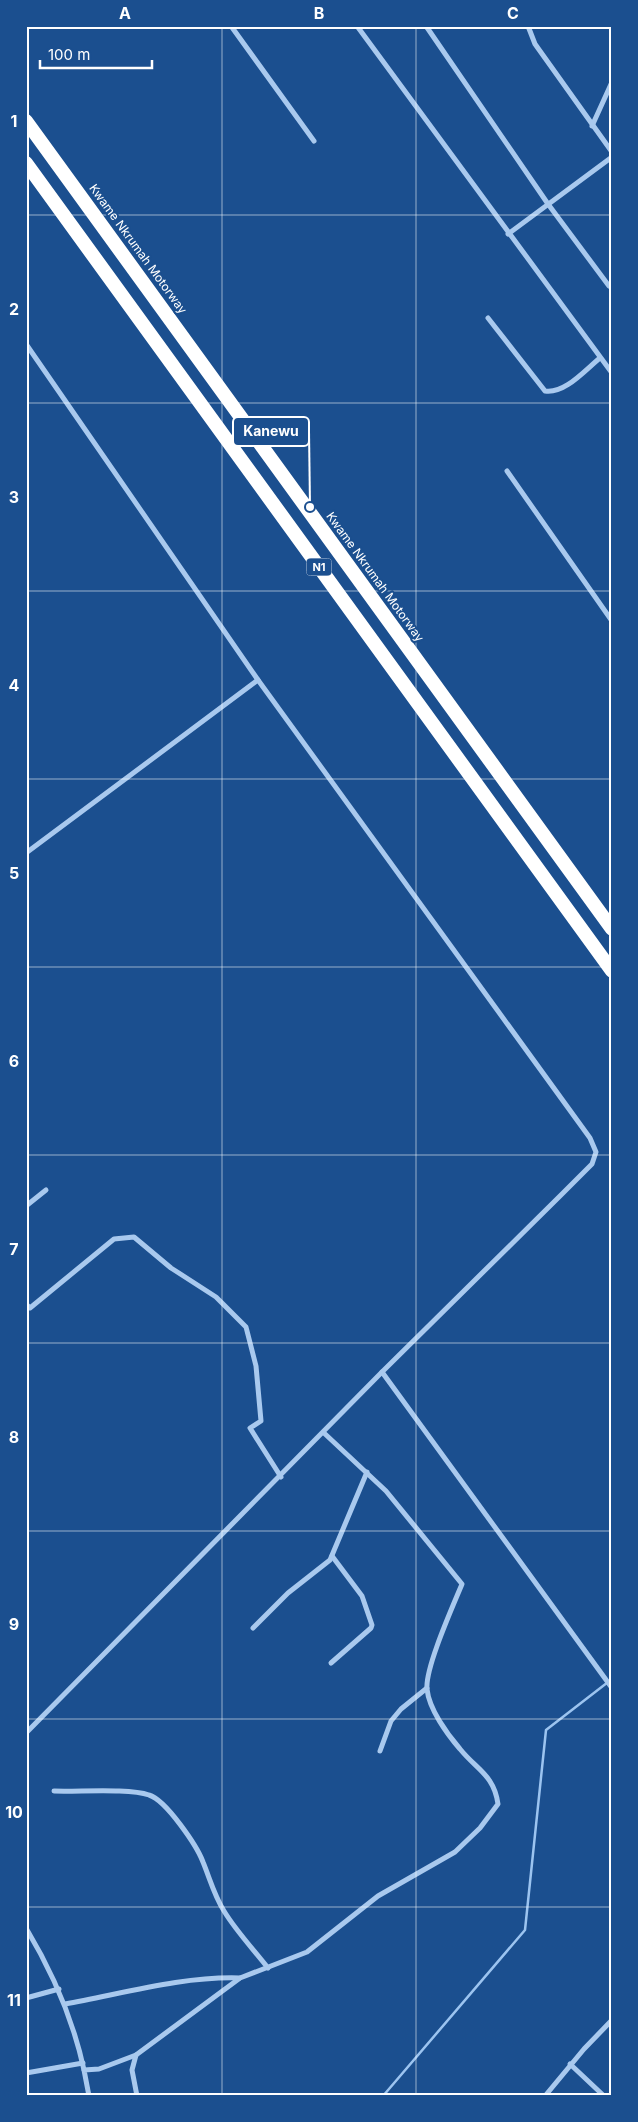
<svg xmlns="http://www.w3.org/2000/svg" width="638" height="2122" viewBox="0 0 638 2122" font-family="Inter,sans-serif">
<rect width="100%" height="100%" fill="#1b4f8f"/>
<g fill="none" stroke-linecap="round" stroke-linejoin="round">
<path stroke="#9cc4f0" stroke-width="2.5" d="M383 2096 525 1930 546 1730 612 1679"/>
<g stroke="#a9c9ee" stroke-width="5">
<path d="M231 26 314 141"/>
<path d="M357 26 612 373"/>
<path d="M426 26 548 204 609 286"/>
<path d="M528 26 535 44 612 152"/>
<path d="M592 126 612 82"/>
<path d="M508 234 612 157"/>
<path d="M488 318 545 391C565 394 585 370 600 358"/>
<path d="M26 344 258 680 590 1138 596 1152 592 1164 560 1196 382 1372 26 1733"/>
<path d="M507 471 612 621"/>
<path d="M26 853 258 680"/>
<path d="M26 1206 46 1190"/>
<path d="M26 1304 30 1308 114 1239 134 1237 171 1268 216 1297 246 1327 256 1366 261 1421 250 1428 281 1477"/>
<path d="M382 1372 612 1688"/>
<path d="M253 1628 288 1593 330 1560 367 1472"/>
<path d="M331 1663 371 1628 372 1625 362 1596 332 1556"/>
<path d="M380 1751 391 1721 401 1709 427 1688"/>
<path d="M54 1791C78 1792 129 1788 149 1795 166 1800 197 1846 203 1862 210 1879 214 1895 224 1911 236 1931 254 1950 268 1968"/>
<path d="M26 1928C53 1973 73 2019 84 2070"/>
<path d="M26 1998 59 1989"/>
<path d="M65 2004C121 1994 183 1976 240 1978"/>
<path d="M136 2055 132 2070 137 2096"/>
<path d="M570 2064 604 2096"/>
<path d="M26 2073 83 2063"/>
<path d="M89 2096 84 2070 99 2069 136 2055 240 1978 307 1952 378 1896 455 1852 480 1828 498 1804C494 1775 477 1770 460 1749 447 1734 429 1709 427 1689 425 1668 453 1606 462 1584L386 1491 324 1433"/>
<path d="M545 2096 584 2049 612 2020"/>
</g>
<g stroke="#fff" stroke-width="14">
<path d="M26 121 612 929"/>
<path d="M26 163 612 971"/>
</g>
</g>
<path fill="none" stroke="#fff" stroke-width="1" stroke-opacity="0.55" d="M222 26V2096M416 26V2096M26 215H612M26 403H612M26 591H612M26 779H612M26 967H612M26 1155H612M26 1343H612M26 1531H612M26 1719H612M26 1907H612"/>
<g text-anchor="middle" stroke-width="4" stroke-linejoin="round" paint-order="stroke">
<rect fill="#1b4f8f" stroke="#bbcadd" stroke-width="1" x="306.5" y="558.5" width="25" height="17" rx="4"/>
<g font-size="11" font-weight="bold" fill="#fff">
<text x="319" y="571">N1</text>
</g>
<g font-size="12" fill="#fff" stroke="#1b4f8f">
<text transform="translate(138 249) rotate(54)" y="4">Kwame Nkrumah Motorway</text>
<text transform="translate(375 577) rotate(54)" y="4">Kwame Nkrumah Motorway</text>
</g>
</g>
<path fill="none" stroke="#fff" stroke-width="2" d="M310 507L309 431"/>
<circle fill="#fff" stroke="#1b4f8f" stroke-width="2" cx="310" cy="507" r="5"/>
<rect fill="#1b4f8f" stroke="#fff" stroke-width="2" x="233" y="417" width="76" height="29" rx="5"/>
<g font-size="14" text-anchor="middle" font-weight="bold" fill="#fff">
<text x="271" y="436">Kanewu</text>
</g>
<rect width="638" height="2122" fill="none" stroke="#1b4f8f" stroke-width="55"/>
<path d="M40 60v8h112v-8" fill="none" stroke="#ffffff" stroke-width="2.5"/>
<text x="48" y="60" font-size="15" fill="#ffffff" stroke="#1b4f8f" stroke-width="4" paint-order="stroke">100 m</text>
<rect x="28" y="28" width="582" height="2066" fill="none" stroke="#fff" stroke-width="2"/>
<g font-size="16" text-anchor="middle" font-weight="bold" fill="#fff">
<text x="125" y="19">A</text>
<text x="319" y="19">B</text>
<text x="513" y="19">C</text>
<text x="14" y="127">1</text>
<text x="14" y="315">2</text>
<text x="14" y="503">3</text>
<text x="14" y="691">4</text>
<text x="14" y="879">5</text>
<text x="14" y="1067">6</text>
<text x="14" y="1255">7</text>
<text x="14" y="1443">8</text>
<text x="14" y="1630">9</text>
<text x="14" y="1818">10</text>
<text x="14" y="2006">11</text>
</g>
</svg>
